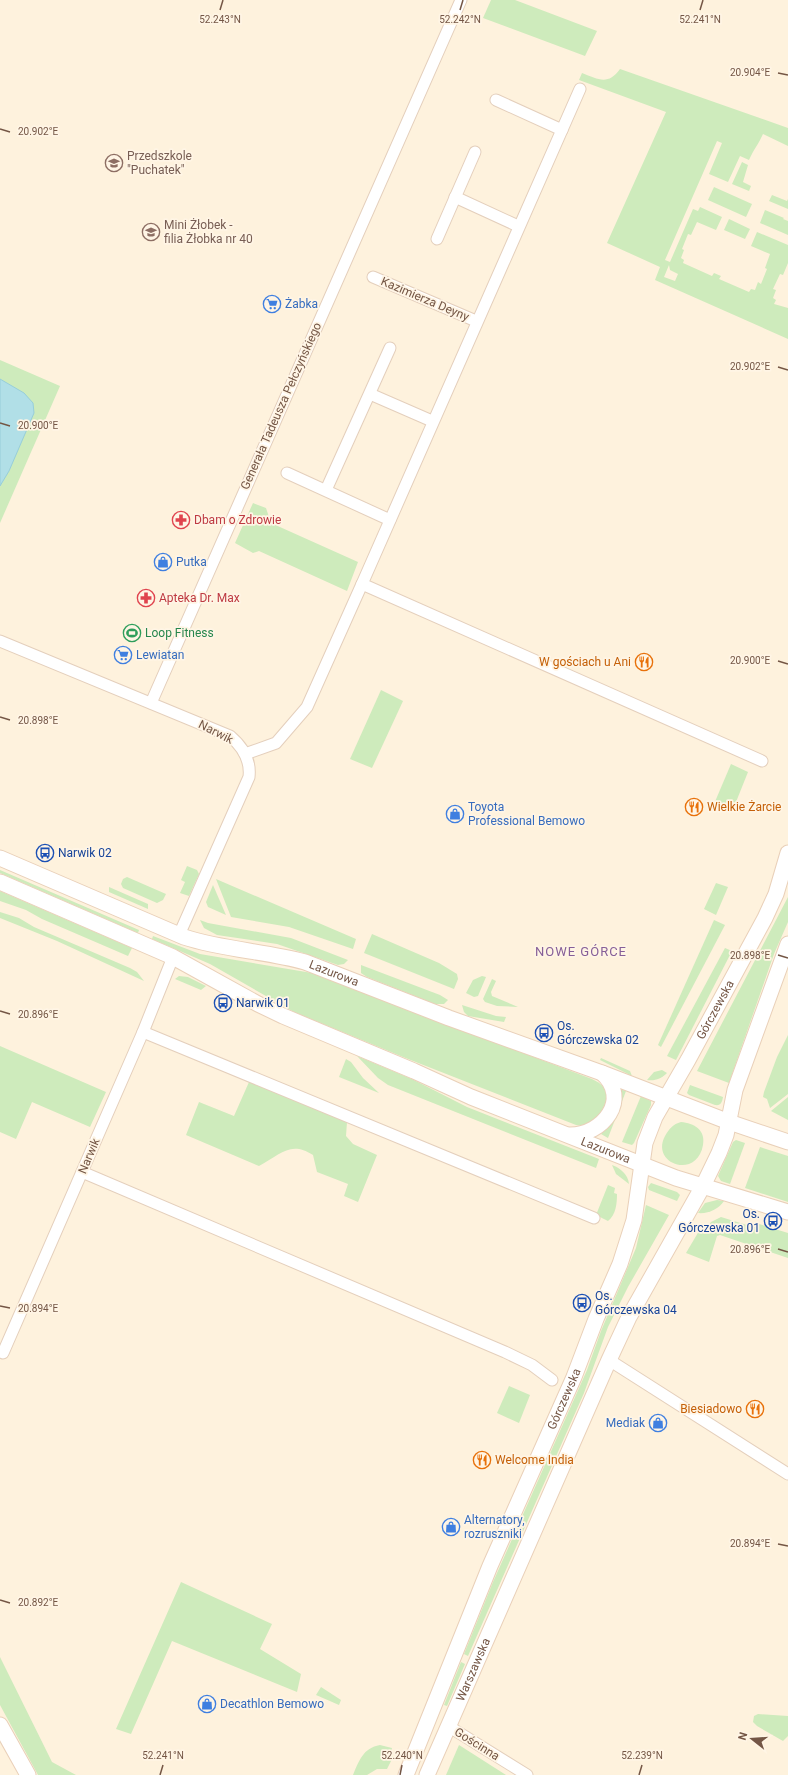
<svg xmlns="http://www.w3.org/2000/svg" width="788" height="1775" viewBox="0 0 788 1775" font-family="Roboto,sans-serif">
<rect width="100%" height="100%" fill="#fef2dd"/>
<g fill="#ceebbc" fill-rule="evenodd">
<path d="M491 0H515L597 31 585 56 483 18Z"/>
<path d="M620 69 788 128V146L763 134C758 145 754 149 749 160L740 156 728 182 709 174 722 143 717 141 665 260 670 262 693 209 698 211 700 207 722 217 716 230 697 222 691 235 688 234 682 249 684 250 681 258 684 260 683 263 712 276 714 273 721 276 719 279 749 292 751 289 755 290 758 282 761 284 767 269 765 268 770 254 751 246 757 232 788 245V263L783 275 780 274 773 289 776 290 773 298 776 300 774 304 788 308V339L655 280 660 267 607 243 666 112 579 80 582 73C598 79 608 86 620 69ZM669 265 670 270 678 274 675 281 664 277Z"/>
<path d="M742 162 748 165 743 182 751 186 749 191 732 184Z"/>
<path d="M714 187 752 204 746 217 708 200Z"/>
<path d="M772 195 787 201 788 199V209L769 201Z"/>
<path d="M765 210 784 218 783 219 788 221V235L760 223Z"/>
<path d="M729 219 750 229 745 239 724 230Z"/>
<path d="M0 360 60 386 0 523Z"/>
<path d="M253 503 266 508 271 523 358 562 347 591 259 551 253 553 235 543Z"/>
<path d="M381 690 403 701 372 768 350 759Z"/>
<path d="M731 764 748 772 732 812 714 804Z"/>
<path d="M187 866 197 870 199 874 189 896 180 893 185 882 181 880Z"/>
<path d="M0 870 139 930 138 933 0 873Z"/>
<path d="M127 877 166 894 163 900 157 903 123 888 121 884 123 879Z"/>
<path d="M216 879 356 939 353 949 289 927 231 917Z"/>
<path d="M716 883 728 887 716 915 704 909Z"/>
<path d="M213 885 226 915 208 907 206 902Z"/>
<path d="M109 887 148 904V909L109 892Z"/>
<path d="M0 891 132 948 128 956 42 919 26 910 0 901Z"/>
<path d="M788 897V922L774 954 729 1083 697 1071Z"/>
<path d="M0 912 19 918 34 927 130 968 137 972 144 981 57 941 0 918Z"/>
<path d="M200 920 208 923 291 938 348 960 344 964 338 965 277 944 217 935 204 928Z"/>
<path d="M714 920 725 925 661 1047 658 1045Z"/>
<path d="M372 934 439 963 457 974 458 979 454 989 364 953Z"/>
<path d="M153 936 200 954 312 973 592 1079C612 1088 608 1100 601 1117L582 1126 576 1125 403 1057 294 1012 210 964 152 939Z"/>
<path d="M725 948 732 951 676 1060 667 1056Z"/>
<path d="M361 965 440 995 448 1000 444 1004H435L367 977 361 973Z"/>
<path d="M179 976 188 977 206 986 201 990 175 979Z"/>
<path d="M482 976 486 977 478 996 474 997 466 993 473 980Z"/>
<path d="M492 979 496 981 491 992 492 996 518 1007 497 1006 485 1002 483 999Z"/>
<path d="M462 1005 496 1016 506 1017 504 1022 468 1016 464 1012Z"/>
<path d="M788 1035V1094L770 1108 767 1099 763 1097 764 1092 777 1057Z"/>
<path d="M0 1046 106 1092 90 1127 32 1102 16 1139 0 1132Z"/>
<path d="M357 1056 412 1079 467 1107 599 1159 596 1168 388 1085 378 1078Z"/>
<path d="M601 1058 630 1071 632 1076 600 1060Z"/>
<path d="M346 1059 351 1062 363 1078 379 1093 339 1077Z"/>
<path d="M662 1070 667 1073C661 1079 655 1081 647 1080L654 1072Z"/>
<path d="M249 1082 347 1122 346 1136 353 1144 377 1155 358 1202 344 1196 348 1184 317 1172 313 1155C290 1140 280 1155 259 1166L186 1135 199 1102 234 1116Z"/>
<path d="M690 1085 723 1097C722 1102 721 1106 715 1105L689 1095 687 1093Z"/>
<path d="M619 1089 626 1091 608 1138 601 1134 612 1122Z"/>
<path d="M641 1096 651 1101V1105L634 1143 632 1145 622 1142Z"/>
<path d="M788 1097V1120L771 1111Z"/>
<path d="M681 1122C694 1123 706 1130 703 1145 697 1180 650 1164 665 1136 669 1129 673 1124 681 1122Z"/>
<path d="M736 1140 745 1143 730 1184 721 1181 718 1176 733 1142Z"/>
<path d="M760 1147 788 1156V1202L745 1188Z"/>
<path d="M612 1165C620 1168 628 1174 629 1184L616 1174Z"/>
<path d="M651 1183 677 1192 680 1195 677 1201 649 1190 648 1187Z"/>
<path d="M608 1185 615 1188 614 1193 617 1194C617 1203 616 1215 608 1221L596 1215Z"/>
<path d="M717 1200 724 1201C719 1209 708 1214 698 1213L705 1203Z"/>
<path d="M646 1205 669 1215 628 1287 608 1327 584 1393 468 1656 464 1654 493 1582 587 1370 601 1331 636 1248Z"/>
<path d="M721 1217 750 1226 756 1223 788 1233V1258L720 1235 717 1236 709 1262 686 1253 699 1231 703 1233 711 1222Z"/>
<path d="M509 1386 530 1395 519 1423 497 1413Z"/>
<path d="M181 1582 272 1624 260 1649 301 1674 297 1692 172 1641 131 1734 116 1729Z"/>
<path d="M0 1657 52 1762 76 1775H38L0 1705Z"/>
<path d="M461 1662 465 1664 447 1706 444 1705Z"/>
<path d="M321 1687 341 1700 339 1705 316 1695Z"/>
<path d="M758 1714 788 1716V1736L783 1741 757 1726 753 1722 754 1716Z"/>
<path d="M380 1745 392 1748 391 1752 393 1757 387 1769H377L367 1775H353C359 1761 363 1748 380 1745Z"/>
<path d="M459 1745 506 1775H446Z"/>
</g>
<path fill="#b1dfe7" stroke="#97ceda" d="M0 379 24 393 33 403 34 413 9 471 0 486Z"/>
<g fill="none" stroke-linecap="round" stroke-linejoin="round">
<defs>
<g id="minor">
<path d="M496 100 562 130"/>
<path d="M455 197 518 226"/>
<path d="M437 239 475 152"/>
<path d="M373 277 476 321"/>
<path d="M370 394 432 421"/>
<path d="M287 473 390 520"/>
<path d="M326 490 390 348"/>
<path d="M362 584 580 89"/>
<path d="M0 641 230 736C243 747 251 760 249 777L179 935"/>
<path d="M151 703 461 0"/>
<path d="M245 754 276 743 307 707 362 584 762 761"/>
<path d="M143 1032 594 1218"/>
<path d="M82 1172 505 1352 532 1365 552 1380"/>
<path d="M3 1353 143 1032 173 957"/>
<path d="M609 1360 788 1474"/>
<path d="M448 1726 527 1775"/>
</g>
<g id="secondary">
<path id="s1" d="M0 858 184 937C224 950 265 951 305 962L449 1018 602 1073 729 1122 788 1142"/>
<path id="s2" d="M0 882 173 957 258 1004 283 1016 414 1071 471 1097 676 1178 788 1212"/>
<path d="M570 1135C603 1135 631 1099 602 1073"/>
<path d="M0 1725 28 1775"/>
<path id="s3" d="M406 1775 490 1566 574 1377 596 1319 620 1264 634 1220 645 1143 655 1117 688 1060 765 918 776 894 788 853"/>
<path id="s4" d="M427 1775 609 1360 629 1317 703 1186 719 1153 726 1135 735 1090 788 944"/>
</g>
</defs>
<use href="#minor" stroke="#e4cfbc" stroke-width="13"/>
<use href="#secondary" stroke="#e9d0b9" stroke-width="17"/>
<use href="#minor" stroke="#fff" stroke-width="11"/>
<use href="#secondary" stroke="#fff" stroke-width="15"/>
</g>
<path fill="none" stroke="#745645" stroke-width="1.5" d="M220 10 223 0M460 10 463 0M700 10 703 0M778 73 788 75M0 129 10 132M778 367 788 370M0 423 10 426M778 661 788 664M0 717 10 720M778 955 788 958M0 1011 10 1014M778 1249 788 1252M0 1306 10 1308M778 1544 788 1546M0 1600 10 1603M160 1775 163 1765M400 1775 402 1765M639 1775 642 1765"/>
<defs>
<symbol id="school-ring" viewBox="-11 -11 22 22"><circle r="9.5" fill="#fff5e5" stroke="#8d6e63" stroke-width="1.5"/><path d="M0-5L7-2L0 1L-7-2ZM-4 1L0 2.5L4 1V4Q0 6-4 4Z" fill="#8d6e63"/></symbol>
<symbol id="supermarket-ring" viewBox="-11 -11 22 22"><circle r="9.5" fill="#fff5e5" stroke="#3f7fe0" stroke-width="1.5"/><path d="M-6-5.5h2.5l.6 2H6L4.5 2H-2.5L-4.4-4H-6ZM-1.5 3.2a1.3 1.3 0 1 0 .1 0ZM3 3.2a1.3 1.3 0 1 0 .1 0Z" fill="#3f7fe0"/></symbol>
<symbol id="pharmacy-ring" viewBox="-11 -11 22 22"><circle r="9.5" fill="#fff5e5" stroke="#e0444e" stroke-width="1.5"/><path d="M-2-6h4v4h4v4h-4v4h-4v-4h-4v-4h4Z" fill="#e0444e"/></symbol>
<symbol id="shop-ring" viewBox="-11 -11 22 22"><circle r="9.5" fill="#fff5e5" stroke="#3f7fe0" stroke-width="1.5"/><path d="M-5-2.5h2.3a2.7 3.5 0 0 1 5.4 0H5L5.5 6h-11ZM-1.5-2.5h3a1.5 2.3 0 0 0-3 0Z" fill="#3f7fe0"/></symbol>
<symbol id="stadium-ring" viewBox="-11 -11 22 22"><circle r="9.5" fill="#fff5e5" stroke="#2e9e5b" stroke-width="1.5"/><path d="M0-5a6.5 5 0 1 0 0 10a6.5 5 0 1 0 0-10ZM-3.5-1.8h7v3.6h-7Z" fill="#2e9e5b"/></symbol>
<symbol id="restaurant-ring" viewBox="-11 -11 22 22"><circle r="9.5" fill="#fff5e5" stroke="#e8710a" stroke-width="1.5"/><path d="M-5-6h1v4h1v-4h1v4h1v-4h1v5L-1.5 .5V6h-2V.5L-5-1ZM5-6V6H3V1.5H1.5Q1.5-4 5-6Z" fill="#e8710a"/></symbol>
<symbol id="bus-ring" viewBox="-11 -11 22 22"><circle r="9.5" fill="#fff5e5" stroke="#1a4fb4" stroke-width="1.5"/><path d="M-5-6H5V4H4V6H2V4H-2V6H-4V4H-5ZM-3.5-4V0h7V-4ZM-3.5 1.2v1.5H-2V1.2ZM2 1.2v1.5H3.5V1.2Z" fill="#1a4fb4"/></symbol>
</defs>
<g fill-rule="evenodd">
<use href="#school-ring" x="104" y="153" width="20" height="20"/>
<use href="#school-ring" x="141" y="222" width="20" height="20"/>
<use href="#supermarket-ring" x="262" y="294" width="20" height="20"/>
<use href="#pharmacy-ring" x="171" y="510" width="20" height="20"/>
<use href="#shop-ring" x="153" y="552" width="20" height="20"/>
<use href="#pharmacy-ring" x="136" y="588" width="20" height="20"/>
<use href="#stadium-ring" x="122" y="623" width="20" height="20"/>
<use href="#supermarket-ring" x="113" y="645" width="20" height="20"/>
<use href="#restaurant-ring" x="634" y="652" width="20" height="20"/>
<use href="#restaurant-ring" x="684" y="797" width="20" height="20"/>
<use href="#shop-ring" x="445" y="804" width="20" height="20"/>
<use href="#bus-ring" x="35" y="843" width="20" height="20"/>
<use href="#bus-ring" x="213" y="993" width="20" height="20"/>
<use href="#bus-ring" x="534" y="1023" width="20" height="20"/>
<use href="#bus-ring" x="763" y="1211" width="20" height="20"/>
<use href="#bus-ring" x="572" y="1293" width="20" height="20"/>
<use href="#restaurant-ring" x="745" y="1399" width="20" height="20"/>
<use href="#shop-ring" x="648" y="1413" width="20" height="20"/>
<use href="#restaurant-ring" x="472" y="1450" width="20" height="20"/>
<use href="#shop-ring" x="441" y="1517" width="20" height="20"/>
<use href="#shop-ring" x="197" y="1694" width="20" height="20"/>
</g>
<g text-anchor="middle" stroke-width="3.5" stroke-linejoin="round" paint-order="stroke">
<g font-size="12" fill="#785e54" stroke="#fff5e5" text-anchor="start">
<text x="127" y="160">Przedszkole<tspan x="127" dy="14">"Puchatek"</tspan></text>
<text x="164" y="229">Mini Żłobek -<tspan x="164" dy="14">filia Żłobka nr 40</tspan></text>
</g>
<g font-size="12" fill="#745645" stroke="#fff5e5">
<text transform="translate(425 299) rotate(23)" y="4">Kazimierza Deyny</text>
<text transform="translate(281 406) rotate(-66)" y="4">Generała Tadeusza Pełczyńskiego</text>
<text transform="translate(216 732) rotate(27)" y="4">Narwik</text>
<text dy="4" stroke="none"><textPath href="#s1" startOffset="355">Lazurowa</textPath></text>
<text dy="4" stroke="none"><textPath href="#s3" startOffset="829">Górczewska</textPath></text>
<text dy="4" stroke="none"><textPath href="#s2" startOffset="663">Lazurowa</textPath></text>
<text transform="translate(89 1156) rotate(-67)" y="4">Narwik</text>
<text dy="4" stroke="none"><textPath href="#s3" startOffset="408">Górczewska</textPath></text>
<text dy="4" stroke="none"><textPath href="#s4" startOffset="115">Warszawska</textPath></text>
<text transform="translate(477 1744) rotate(32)" y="4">Gościnna</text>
</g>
<g font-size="12" fill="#366cbe" stroke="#fff5e5" text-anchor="start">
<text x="285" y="308">Żabka</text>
<text x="176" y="566">Putka</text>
<text x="136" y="659">Lewiatan</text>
<text x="468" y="811">Toyota<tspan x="468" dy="14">Professional Bemowo</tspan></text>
<text x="645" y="1427" text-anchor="end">Mediak</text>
<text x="464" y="1524">Alternatory,<tspan x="464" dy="14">rozruszniki</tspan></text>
<text x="220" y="1708">Decathlon Bemowo</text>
</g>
<g font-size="12" fill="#be3a42" stroke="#fff5e5" text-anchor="start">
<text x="194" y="524">Dbam o Zdrowie</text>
<text x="159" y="602">Apteka Dr. Max</text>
</g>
<g font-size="12" fill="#27864d" stroke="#fff5e5" text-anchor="start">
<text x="145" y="637">Loop Fitness</text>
</g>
<g font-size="12" fill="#c56008" stroke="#fff5e5" text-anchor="end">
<text x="631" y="666">W gościach u Ani</text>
<text x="707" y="811" text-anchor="start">Wielkie Żarcie</text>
<text x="742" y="1413">Biesiadowo</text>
<text x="495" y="1464" text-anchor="start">Welcome India</text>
</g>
<g font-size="12" fill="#164399" stroke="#fff5e5" text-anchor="start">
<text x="58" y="857">Narwik 02</text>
<text x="236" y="1007">Narwik 01</text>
<text x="557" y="1030">Os.<tspan x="557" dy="14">Górczewska 02</tspan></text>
<text x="760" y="1218" text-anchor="end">Os.<tspan x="760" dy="14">Górczewska 01</tspan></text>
<text x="595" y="1300">Os.<tspan x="595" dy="14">Górczewska 04</tspan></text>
</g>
<g font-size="13" letter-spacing="1" fill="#865f98" stroke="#fff5e5">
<text x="581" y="956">NOWE GÓRCE</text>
</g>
</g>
<g font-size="10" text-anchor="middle" fill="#745645" stroke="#fff5e5" stroke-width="3.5" stroke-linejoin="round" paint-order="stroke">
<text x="220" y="23">52.243°N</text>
<text x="460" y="23">52.242°N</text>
<text x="700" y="23">52.241°N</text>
<text x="750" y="76">20.904°E</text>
<text x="38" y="135">20.902°E</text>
<text x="750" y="370">20.902°E</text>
<text x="38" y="429">20.900°E</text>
<text x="750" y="664">20.900°E</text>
<text x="38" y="724">20.898°E</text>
<text x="750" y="959">20.898°E</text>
<text x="38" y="1018">20.896°E</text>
<text x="750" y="1253">20.896°E</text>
<text x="38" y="1312">20.894°E</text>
<text x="750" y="1547">20.894°E</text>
<text x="38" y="1606">20.892°E</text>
<text x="163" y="1759">52.241°N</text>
<text x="402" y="1759">52.240°N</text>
<text x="642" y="1759">52.239°N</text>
</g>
<g transform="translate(752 1739) rotate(287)" stroke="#fff5e5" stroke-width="3" paint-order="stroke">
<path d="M0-3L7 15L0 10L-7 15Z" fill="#745645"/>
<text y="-6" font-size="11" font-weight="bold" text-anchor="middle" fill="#745645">N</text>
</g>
</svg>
